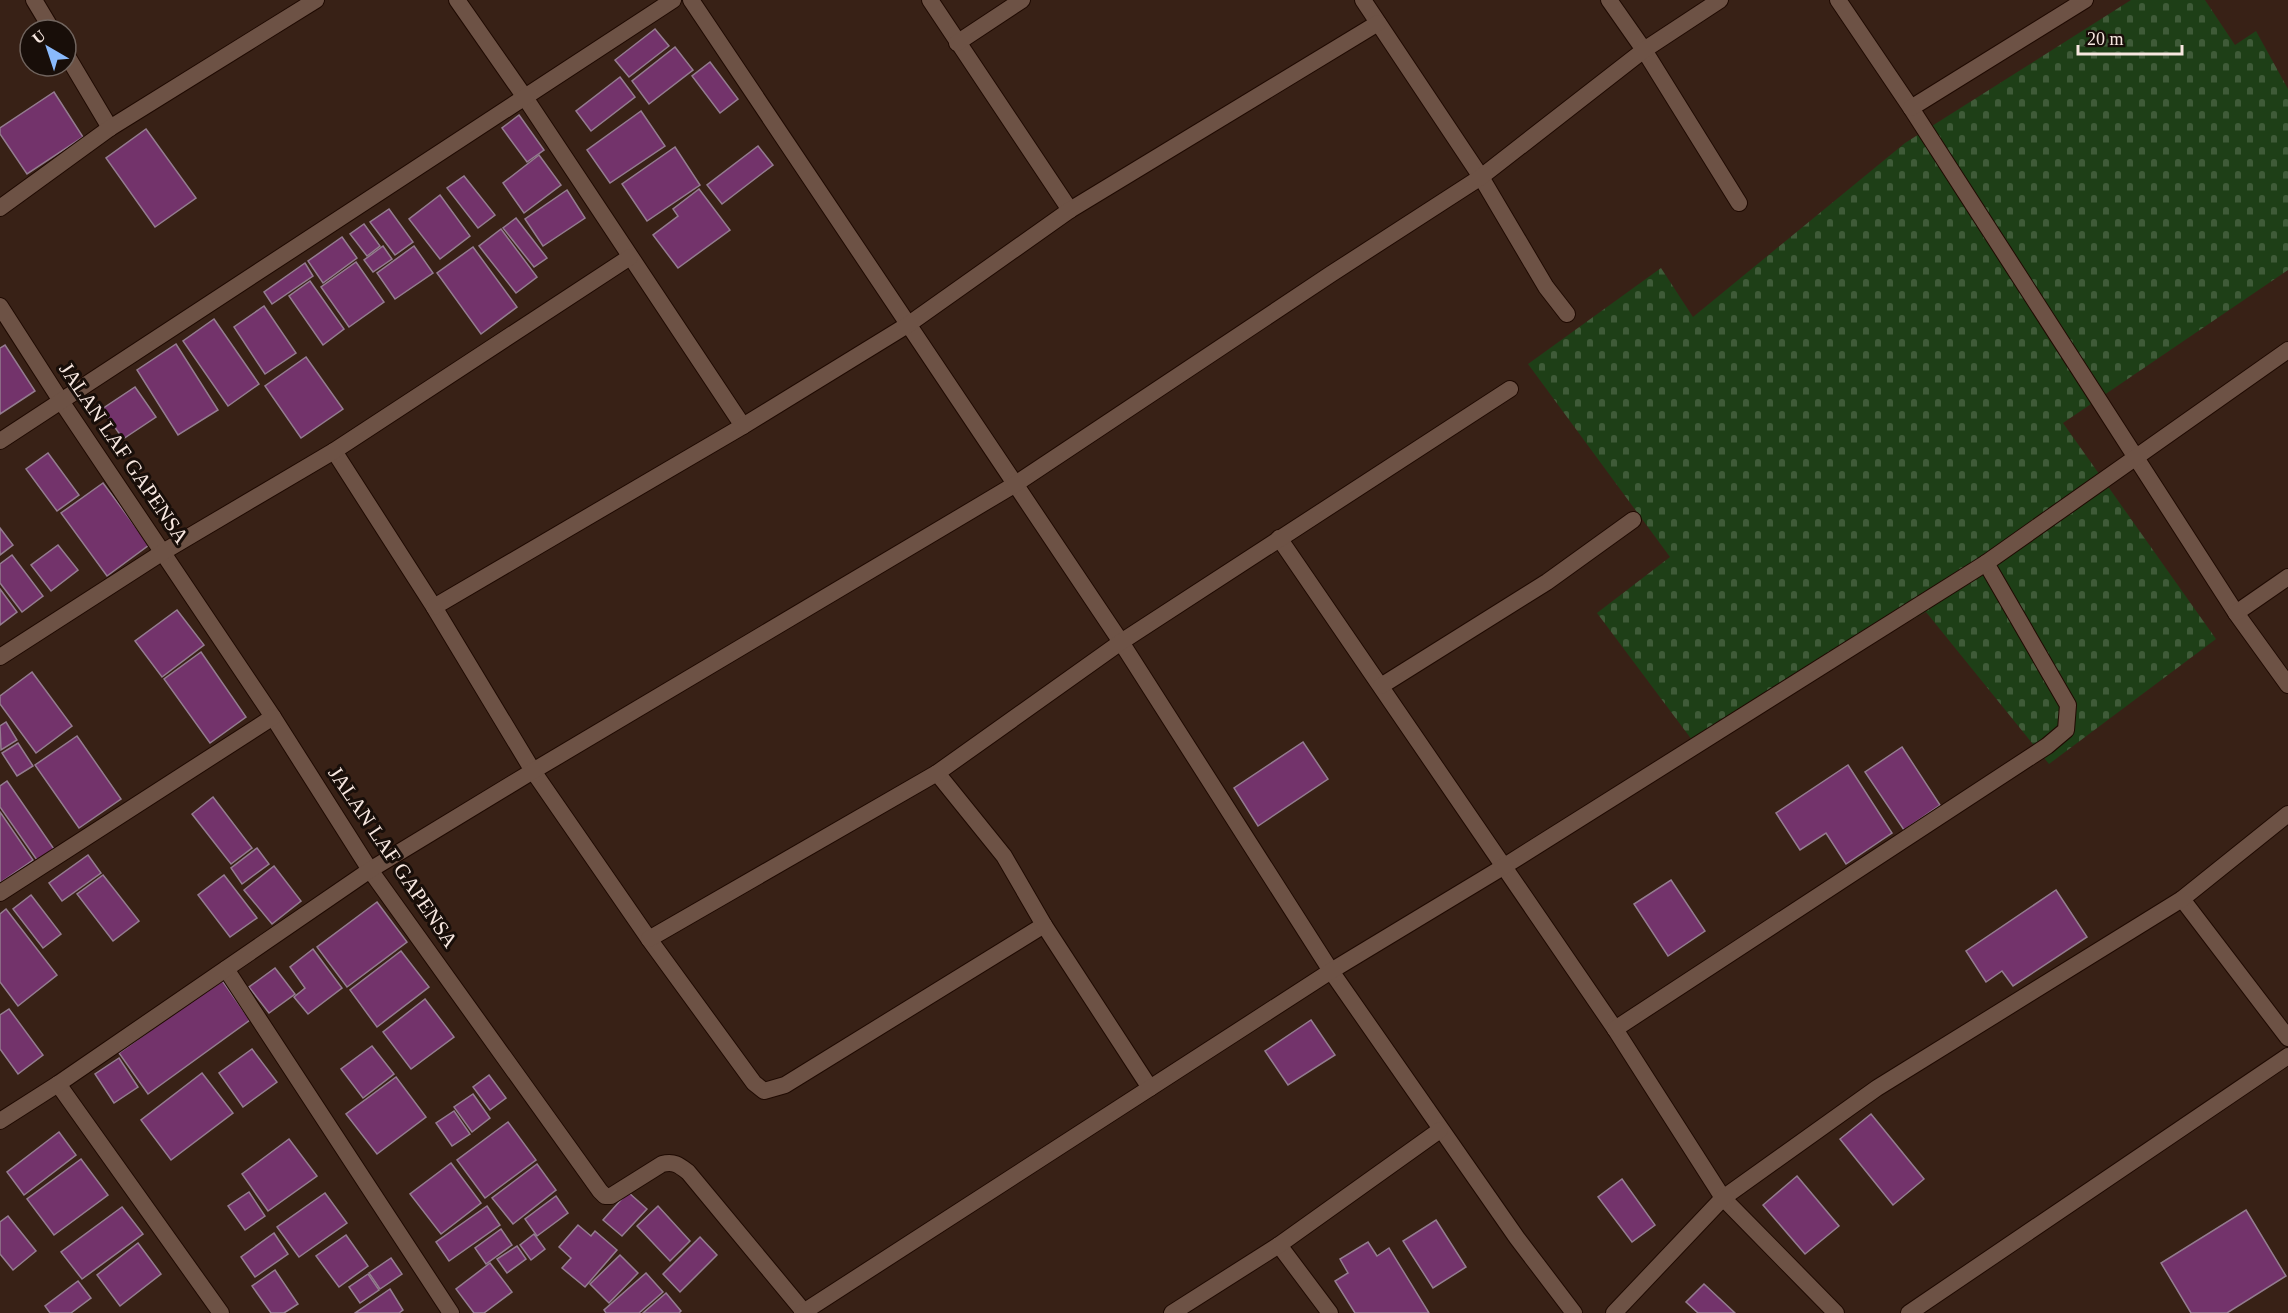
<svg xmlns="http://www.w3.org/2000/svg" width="2288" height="1313" viewBox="0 0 2288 1313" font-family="Georgia,serif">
<defs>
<pattern id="cemetery-stones" width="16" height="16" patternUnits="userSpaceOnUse" patternTransform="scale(1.5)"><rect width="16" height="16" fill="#1e3f17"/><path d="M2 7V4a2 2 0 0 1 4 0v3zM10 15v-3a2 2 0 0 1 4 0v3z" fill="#3f5b38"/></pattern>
</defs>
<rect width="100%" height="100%" fill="#382116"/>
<path fill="url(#cemetery-stones)" d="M2131 0H2205L2235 45 2256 31 2288 89V270L2063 423 2216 639 2049 764 1926 612 1692 740 1597 613 1670 557 1528 364 1661 268 1693 317 1905 143Z"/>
<g fill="#73336b" stroke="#947c90" stroke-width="1.5">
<path d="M655 29 669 46 629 77 615 60Z"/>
<path d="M675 47 693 70 649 104 632 81Z"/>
<path d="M710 62 738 99 720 113 692 76Z"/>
<path d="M620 77 635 97 591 131 576 111Z"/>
<path d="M54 92 83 137 27 174 0 134V128Z"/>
<path d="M641 111 665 146 610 183 587 150Z"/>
<path d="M519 115 544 150 527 162 502 128Z"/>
<path d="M146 129 196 198 155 227 106 158Z"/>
<path d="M758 146 773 165 722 204 707 185Z"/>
<path d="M675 147 700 185 647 221 622 184Z"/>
<path d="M539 155 561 185 524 213 503 183Z"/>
<path d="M464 176 495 215 478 228 447 188Z"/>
<path d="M699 189 730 230 678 268 653 235 678 216 673 209Z"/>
<path d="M567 190 585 218 543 246 525 219Z"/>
<path d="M440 195 470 236 440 259 409 219Z"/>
<path d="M389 209 413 242 395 255 370 222Z"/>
<path d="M516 218 547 258 534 267 503 228Z"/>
<path d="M364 224 380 246 367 256 350 234Z"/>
<path d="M501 229 537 277 516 293 479 246Z"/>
<path d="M342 237 357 258 323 283 308 261Z"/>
<path d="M383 246 392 259 373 272 364 260Z"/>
<path d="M414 246 433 273 395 299 377 273Z"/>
<path d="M473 247 517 307 481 334 437 273Z"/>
<path d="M356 262 384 302 349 327 321 287Z"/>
<path d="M305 263 313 276 272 304 264 292Z"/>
<path d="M310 281 344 329 323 345 289 296Z"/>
<path d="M264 306 296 353 265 374 234 327Z"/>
<path d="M214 319 259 384 228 406 183 341Z"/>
<path d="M176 344 218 410 178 435 137 370Z"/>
<path d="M5 345 35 391 0 414V348Z"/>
<path d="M306 357 343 409 301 438 265 386Z"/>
<path d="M135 387 156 417 123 439 102 409Z"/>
<path d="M48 453 79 495 57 511 26 469Z"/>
<path d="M103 483 149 545 107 576 61 513Z"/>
<path d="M0 528 13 545 0 555Z"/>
<path d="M58 545 78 570 51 591 31 565Z"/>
<path d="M12 555 43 596 22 612 0 583V564Z"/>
<path d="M0 589 17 612 0 625Z"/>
<path d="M177 610 204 645 162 677 135 641Z"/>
<path d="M201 652 246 717 210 743 164 679Z"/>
<path d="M32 672 72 726 36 753 0 704V696Z"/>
<path d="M6 722 17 740 1 750 0 726Z"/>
<path d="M77 736 121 799 79 828 35 765Z"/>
<path d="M1303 742 1328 779 1258 826 1234 788Z"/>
<path d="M18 743 33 766 17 776 2 753Z"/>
<path d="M1902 747 1940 805 1904 830 1865 772Z"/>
<path d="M1848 765 1892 833 1846 864 1826 833 1800 850 1776 813Z"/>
<path d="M7 781 54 849 37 860 0 807V786Z"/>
<path d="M213 797 252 848 231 864 192 814Z"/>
<path d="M0 812 33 860 0 883Z"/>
<path d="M257 848 269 864 242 884 231 868Z"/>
<path d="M88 855 101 873 62 901 49 883Z"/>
<path d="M274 866 301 901 272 924 244 890Z"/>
<path d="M103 875 139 921 113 941 77 894Z"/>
<path d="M224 875 257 918 230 937 198 895Z"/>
<path d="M1671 880 1705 931 1668 956 1634 904Z"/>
<path d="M2056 890 2087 937 2013 986 2002 971 1986 982 1966 951Z"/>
<path d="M31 895 61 934 43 948 13 909Z"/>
<path d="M377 902 407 942 347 987 317 947Z"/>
<path d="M6 909 57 975 18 1006 0 982V914Z"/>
<path d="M313 949 342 988 308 1014 294 997 305 988 290 967Z"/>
<path d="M401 951 429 987 377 1027 350 990Z"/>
<path d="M275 968 295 994 269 1013 249 987Z"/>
<path d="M221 979 250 1020 148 1094 119 1053Z"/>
<path d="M425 999 454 1037 411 1069 383 1032Z"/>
<path d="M9 1009 43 1055 18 1074 0 1049V1015Z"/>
<path d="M1311 1020 1335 1055 1288 1085 1265 1051Z"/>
<path d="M372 1046 394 1074 363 1098 341 1069Z"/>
<path d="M252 1049 277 1082 243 1107 219 1073Z"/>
<path d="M119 1058 138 1087 114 1103 95 1074Z"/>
<path d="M202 1073 233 1113 171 1160 141 1120Z"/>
<path d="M489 1075 506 1098 490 1110 473 1087Z"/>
<path d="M396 1077 426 1117 377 1154 346 1114Z"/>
<path d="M473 1094 490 1118 472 1132 454 1107Z"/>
<path d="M454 1111 470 1134 452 1146 436 1123Z"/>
<path d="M1871 1114 1924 1179 1893 1205 1840 1139Z"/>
<path d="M508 1122 536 1160 485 1198 457 1160Z"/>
<path d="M59 1132 76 1155 24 1195 7 1172Z"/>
<path d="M289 1139 317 1176 268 1211 242 1174Z"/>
<path d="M81 1159 108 1195 54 1235 27 1199Z"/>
<path d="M451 1163 481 1203 441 1234 410 1194Z"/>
<path d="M537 1164 556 1190 513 1224 492 1198Z"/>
<path d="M1797 1176 1839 1226 1805 1254 1763 1205Z"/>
<path d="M1622 1179 1655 1225 1632 1242 1598 1197Z"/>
<path d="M249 1192 265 1216 245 1230 228 1206Z"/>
<path d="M628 1192 647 1209 622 1236 603 1220Z"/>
<path d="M325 1193 347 1223 299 1257 277 1227Z"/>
<path d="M556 1196 568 1213 537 1236 525 1219Z"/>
<path d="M487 1206 500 1225 449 1261 436 1242Z"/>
<path d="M658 1206 690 1241 670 1261 637 1226Z"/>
<path d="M122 1207 143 1234 82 1279 61 1252Z"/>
<path d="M2246 1210 2286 1276 2227 1313H2191L2161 1263Z"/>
<path d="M8 1216 36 1251 13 1270 0 1254V1222Z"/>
<path d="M1436 1220 1466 1267 1433 1288 1403 1241Z"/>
<path d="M578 1225 591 1236 595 1231 617 1250 585 1287 562 1268 571 1258 559 1247Z"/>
<path d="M501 1229 512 1245 486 1264 475 1248Z"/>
<path d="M274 1233 288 1254 255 1277 241 1257Z"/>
<path d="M534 1234 545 1249 531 1260 520 1245Z"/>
<path d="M346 1235 368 1266 339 1287 316 1256Z"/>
<path d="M700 1237 717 1255 680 1292 663 1274Z"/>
<path d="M1368 1242 1377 1256 1389 1248 1429 1313H1355L1335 1281 1348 1273 1340 1259Z"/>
<path d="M138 1243 161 1274 120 1306 97 1275Z"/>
<path d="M517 1246 526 1259 507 1273 497 1259Z"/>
<path d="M620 1255 638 1273 609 1303 590 1284Z"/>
<path d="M391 1258 402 1274 380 1289 369 1273Z"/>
<path d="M490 1263 512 1292 484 1313H474L456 1289Z"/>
<path d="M275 1270 298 1304 284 1313H271L252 1286Z"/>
<path d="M646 1273 663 1292 639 1313H606L604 1310Z"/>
<path d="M368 1274 379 1290 360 1303 349 1287Z"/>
<path d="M78 1281 91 1298 71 1313H50L45 1306Z"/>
<path d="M1704 1284 1735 1313H1698L1686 1302Z"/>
<path d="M390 1289 403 1310 399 1313H355Z"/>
<path d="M666 1293 681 1311 679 1313H643Z"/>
</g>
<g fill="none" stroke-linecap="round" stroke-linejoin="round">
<defs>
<g id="minor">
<path d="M34 0 52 30"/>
<path d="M457 0 524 96 743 426"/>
<path d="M691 0 1121 642 1331 971 1517 1238 1574 1313"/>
<path d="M930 0 1070 210"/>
<path d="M1363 0 1481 177 1546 287 1567 314"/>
<path d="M1609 0 1644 50 1739 203"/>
<path d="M1838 0 1911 108 2236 613 2288 685"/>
<path d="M957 43 1022 0"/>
<path d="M66 54 110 128"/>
<path d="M1911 108 2085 0"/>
<path d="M0 208 110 128 316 0"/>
<path d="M0 306 61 401 273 717 370 870 600 1191 605 1196H611L662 1164C674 1161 679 1165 688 1172L805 1313"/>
<path d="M0 441 673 0"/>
<path d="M334 451 434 607 533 771 649 939 754 1083 764 1091 785 1085 1044 925"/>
<path d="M1279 538 1615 1029 1723 1198 1836 1313"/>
<path d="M434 607 743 426 909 324 1070 210 1378 23"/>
<path d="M2236 613 2288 577"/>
<path d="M0 657 163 552 334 451 630 257"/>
<path d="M1381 686 1547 582 1633 520"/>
<path d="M937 773 1004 856 1044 925 1150 1088"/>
<path d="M0 893 273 717"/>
<path d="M2182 899 2288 1038"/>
<path d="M649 939 937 773 1121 642 1510 389"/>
<path d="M226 969 451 1313"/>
<path d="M1615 1029 2047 746 2066 730 2068 705 1986 563"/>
<path d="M58 1084 221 1313"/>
<path d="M0 1121 58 1084 370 870 533 771 1014 485 1331 274 1481 177 1644 50 1720 0"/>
<path d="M1279 1245 1330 1313"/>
<path d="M802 1313 1331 971 1503 867 1986 563 2288 350"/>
<path d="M1172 1313 1279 1245 1440 1130"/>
<path d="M1614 1313 1723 1198 1877 1088 2182 899 2288 814"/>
<path d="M1909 1313 2288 1056"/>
</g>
</defs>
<use href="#minor" stroke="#1f0a02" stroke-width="18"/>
<use href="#minor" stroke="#6d5245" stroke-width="16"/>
</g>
<g text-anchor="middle" stroke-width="6" stroke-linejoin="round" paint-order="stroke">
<g font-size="21" fill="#f7e7e0" stroke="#180e09">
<text transform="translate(124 453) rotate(56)" y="7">JALAN LAF GAPENSA</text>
<text transform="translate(393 857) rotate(56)" y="7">JALAN LAF GAPENSA</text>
</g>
</g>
<g transform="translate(48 48) rotate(321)"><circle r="28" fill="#180e09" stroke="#71655f" stroke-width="1.5"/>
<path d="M0-4.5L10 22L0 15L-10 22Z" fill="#8abafc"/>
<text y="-9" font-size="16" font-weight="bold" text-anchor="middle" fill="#f7e7e0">U</text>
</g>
<path d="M2078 45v9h104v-9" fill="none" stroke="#f7e7e0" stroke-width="3"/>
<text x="2087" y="45" font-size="18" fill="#f7e7e0" stroke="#180e09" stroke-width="4.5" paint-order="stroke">20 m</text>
</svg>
